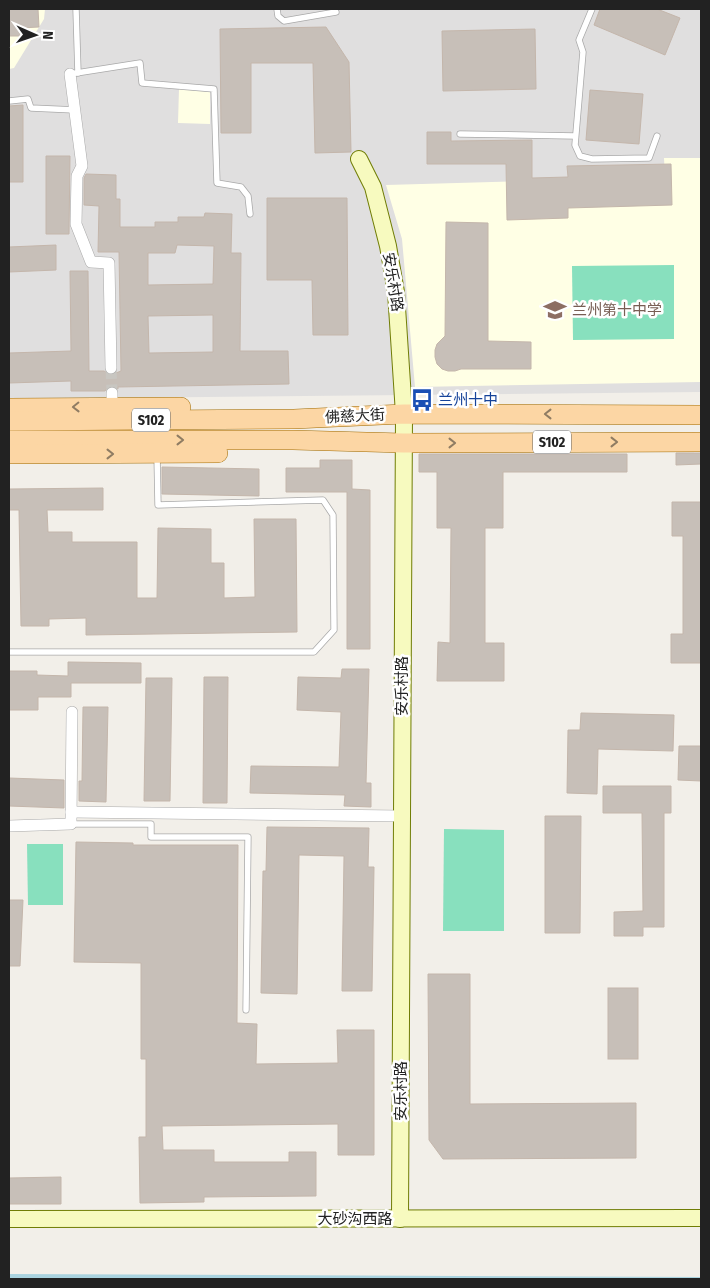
<svg xmlns="http://www.w3.org/2000/svg" width="710" height="1288" viewBox="0 0 710 1288" font-family="'Fira Sans Condensed','Noto Sans SC',sans-serif">
<rect width="100%" height="100%" fill="#f2efe9"/>
<path fill="#e0dfdf" d="M9 9H701V392L9 399Z"/>
<g fill="#ffffe5">
<path d="M9 9H45L44 19 14 68 9 69Z"/>
<path d="M179 89 210 92V124L178 123Z"/>
<path d="M664 158H701V382L415 387 402 239 386 185 665 177Z"/>
</g>
<g fill="#88e0be">
<path d="M674 265V339L573 340 572 266Z"/>
<path d="M444 829 504 830V931H443Z"/>
<path d="M27 844H63V905H28Z"/>
</g>
<g fill="none" stroke-linecap="round" stroke-linejoin="round">
<path stroke="#aad3df" stroke-width="4" d="M9 1276 701 1279"/>
</g>
<g fill="#c7bfb8" stroke="#c4b6ab" fill-rule="evenodd">
<path d="M9 9H38L39 27 20 28V36H9Z"/>
<path d="M600 9H657L680 18 665 55 594 25Z"/>
<path d="M326 27 349 62 351 152 315 153 313 63H251V133H221L220 29Z"/>
<path d="M535 29 536 89 443 91 442 31Z"/>
<path d="M590 90 643 94 639 144 586 140Z"/>
<path d="M23 105V182H9V106Z"/>
<path d="M427 132H451V141L532 140V178L568 177 567 166 671 164 672 205 568 208V218L507 220 506 164H427Z"/>
<path d="M46 156H70L69 234H46Z"/>
<path d="M86 174 116 175V199H120V227H155V222H178V217H204L205 213 232 214 231 253H241L240 351H288L289 384 118 387V389L112 386 108 387 105 391H71V381L9 383V353L71 351 70 271H88L89 371H104L111 375 121 371 119 252H98L99 206 84 205V178ZM177 245 214 246 213 284 148 285V253H175ZM213 315V352L149 353 148 316Z"/>
<path d="M267 198H347L348 335H313L312 280H267Z"/>
<path d="M446 222 488 223V341L531 342V369H461L455 371H448L442 369 437 364 435 357V350L437 344 445 336Z"/>
<path d="M56 245V270L9 272V247Z"/>
<path d="M676 453H701V464L676 465Z"/>
<path d="M419 454H627V472H503V528H485V643H504V681H437L438 642 450 643 451 528H437V472H419Z"/>
<path d="M320 460H352V489L370 490V649H347V492H286V468H320Z"/>
<path d="M162 467 259 469V496L162 494Z"/>
<path d="M103 488V510H47L48 532H72V542H137V598H157L158 528 211 529V563H224V598L255 597 254 519H296L297 632 86 635V618L49 619V626H21L19 510H9V489Z"/>
<path d="M672 502H701V663H671V634H683V536H672Z"/>
<path d="M68 662 141 663V683H71V697H38V710H9V671H37V675L68 676Z"/>
<path d="M342 669H369L366 783H371V807L344 806 345 795 250 793 251 766 339 767 341 712 297 710 298 677 341 678Z"/>
<path d="M204 677H228L227 803H203Z"/>
<path d="M146 678H172L170 801H144Z"/>
<path d="M83 707H108L106 802 79 801V781H82Z"/>
<path d="M581 713 674 715 673 751 598 749 597 794 567 793 568 730H580Z"/>
<path d="M679 746H701V781L678 780Z"/>
<path d="M9 778 64 780V808L9 806Z"/>
<path d="M603 786H671V813H664V927H643V936H614V912L643 911 642 813H603Z"/>
<path d="M545 816H581L580 933H545Z"/>
<path d="M267 827 369 828 368 867H374L372 991H342L344 856 299 855 297 994 261 993 263 871H266Z"/>
<path d="M76 842 133 843V845H238L237 1023 257 1024 256 1064 338 1063 337 1030H374V1155H338V1124L162 1126 163 1150H214V1162H289V1152H316V1196L204 1197V1202L140 1203 139 1137H146V1059H141V963L74 962Z"/>
<path d="M9 900H23L20 966H9Z"/>
<path d="M428 974H470V1104L636 1103V1158L443 1159 429 1140Z"/>
<rect x="608" y="988" width="30" height="71"/>
<path d="M61 1177V1204H9V1178Z"/>
</g>
<g fill="none" stroke-linecap="round" stroke-linejoin="round">
<path stroke="#c8c6c1" stroke-width="11" stroke-dasharray="11 5.5" stroke-linecap="butt" d="M111 368 112 393"/>
<defs>
<g id="lane">
<path d="M76 9 78 73"/>
<path d="M277 9 278 16 284 21 336 12"/>
<path d="M592 9 579 40 583 52 575 145 580 156 592 159 649 158 657 136"/>
<path d="M70 74 140 63 142 83 214 89 217 183 241 187 248 196 250 214"/>
<path d="M9 101 28 99 31 108 75 110"/>
<path d="M460 134 575 136"/>
<path d="M9 652H314L334 630 333 515 323 500 158 505 157 455"/>
<path d="M71 824H151V837H248L246 1010"/>
</g>
<g id="street">
<path d="M70 74 82 166 77 176 76 224 91 262 109 263 111 368"/>
<path d="M112 393V407"/>
<path d="M71 812 402 816"/>
<path d="M9 826 71 824 72 712"/>
</g>
<g id="secondary">
<path d="M359 159 373 187 388 246 396 292 404 414 400 1219"/>
<path d="M9 1219 701 1218"/>
</g>
<g id="primary">
<path d="M9 408 181 407"/>
<path d="M9 421 294 419 404 414 701 415"/>
<path d="M9 440H293L403 443 701 442"/>
<path d="M9 454 218 453"/>
</g>
</defs>
<use href="#lane" stroke="#a9a9a9" stroke-width="7"/>
<use href="#street" stroke="#a9a9a9" stroke-width="12"/>
<use href="#secondary" stroke="#707d05" stroke-width="18"/>
<use href="#primary" stroke="#a06b00" stroke-width="20"/>
<use href="#lane" stroke="#fff" stroke-width="5.5"/>
<use href="#street" stroke="#fff" stroke-width="11"/>
<use href="#secondary" stroke="#f7fabf" stroke-width="16"/>
<use href="#primary" stroke="#fcd6a4" stroke-width="19"/>
</g>
<defs><path id="oneway-chevron" d="M-2-3.5L2.5 0L-2 3.5" fill="none" stroke-width="1.6" stroke-linecap="round" stroke-linejoin="round" transform="scale(1.25)"/></defs>
<g stroke="#8f7c63">
<use href="#oneway-chevron" transform="translate(76 407) rotate(179)"/>
<use href="#oneway-chevron" transform="translate(548 414) rotate(-180)"/>
<use href="#oneway-chevron" transform="translate(180 440)"/>
<use href="#oneway-chevron" transform="translate(614 442)"/>
<use href="#oneway-chevron" transform="translate(452 443)"/>
<use href="#oneway-chevron" transform="translate(110 454)"/>
</g>
<defs>
<symbol id="school-bare" viewBox="-9 -9 18 18"><path d="M0-5L7-2L0 1L-7-2ZM-4 1L0 2.5L4 1V4Q0 6-4 4Z" fill="#8d6e63" stroke="#fff" stroke-width="2.5" paint-order="stroke"/></symbol>
<symbol id="bus-bare" viewBox="-9 -9 18 18"><path d="M-5-6H5V4H4V6H2V4H-2V6H-4V4H-5ZM-3.5-4V0h7V-4ZM-3.5 1.2v1.5H-2V1.2ZM2 1.2v1.5H3.5V1.2Z" fill="#1a4fb4" stroke="#fff" stroke-width="2.5" paint-order="stroke"/></symbol>
</defs>
<g fill-rule="evenodd">
<use href="#school-bare" x="539" y="294" width="32" height="32"/>
<use href="#bus-bare" x="406" y="384" width="32" height="32"/>
</g>
<g text-anchor="middle" stroke-width="5" stroke-linejoin="round" paint-order="stroke">
<g fill="#fff" stroke="#646464" stroke-width="1">
<rect x="132" y="408.5" width="38" height="23" rx="4"/>
<rect x="533" y="430.5" width="38" height="23" rx="4"/>
</g>
<g font-size="14" font-weight="bold" fill="#222">
<text x="151" y="425">S102</text>
<text x="552" y="447">S102</text>
</g>
<g font-size="15" fill="#222" stroke="#fff">
<text transform="translate(393 282) rotate(81)" y="5">安乐村路</text>
<text transform="translate(355 416) rotate(-3)" y="5">佛慈大街</text>
<text transform="translate(402 686) rotate(-90)" y="5">安乐村路</text>
<text transform="translate(401 1091) rotate(-90)" y="5">安乐村路</text>
<text x="355" y="1224">大砂沟西路</text>
</g>
<g font-size="15" fill="#785e54" stroke="#fff" text-anchor="start">
<text x="572" y="315">兰州第十中学</text>
</g>
<g font-size="15" fill="#164399" stroke="#fff" text-anchor="start">
<text x="438" y="405">兰州十中</text>
</g>
</g>
<rect width="710" height="1288" fill="none" stroke="#222222" stroke-width="20"/>
<g transform="translate(35 35) rotate(92)" stroke="#ffffff" stroke-width="4" paint-order="stroke">
<path d="M0-4L9 19L0 12L-9 19Z" fill="#222222"/>
<text y="-8" font-size="14" font-weight="bold" text-anchor="middle" fill="#222222">N</text>
</g>
</svg>
